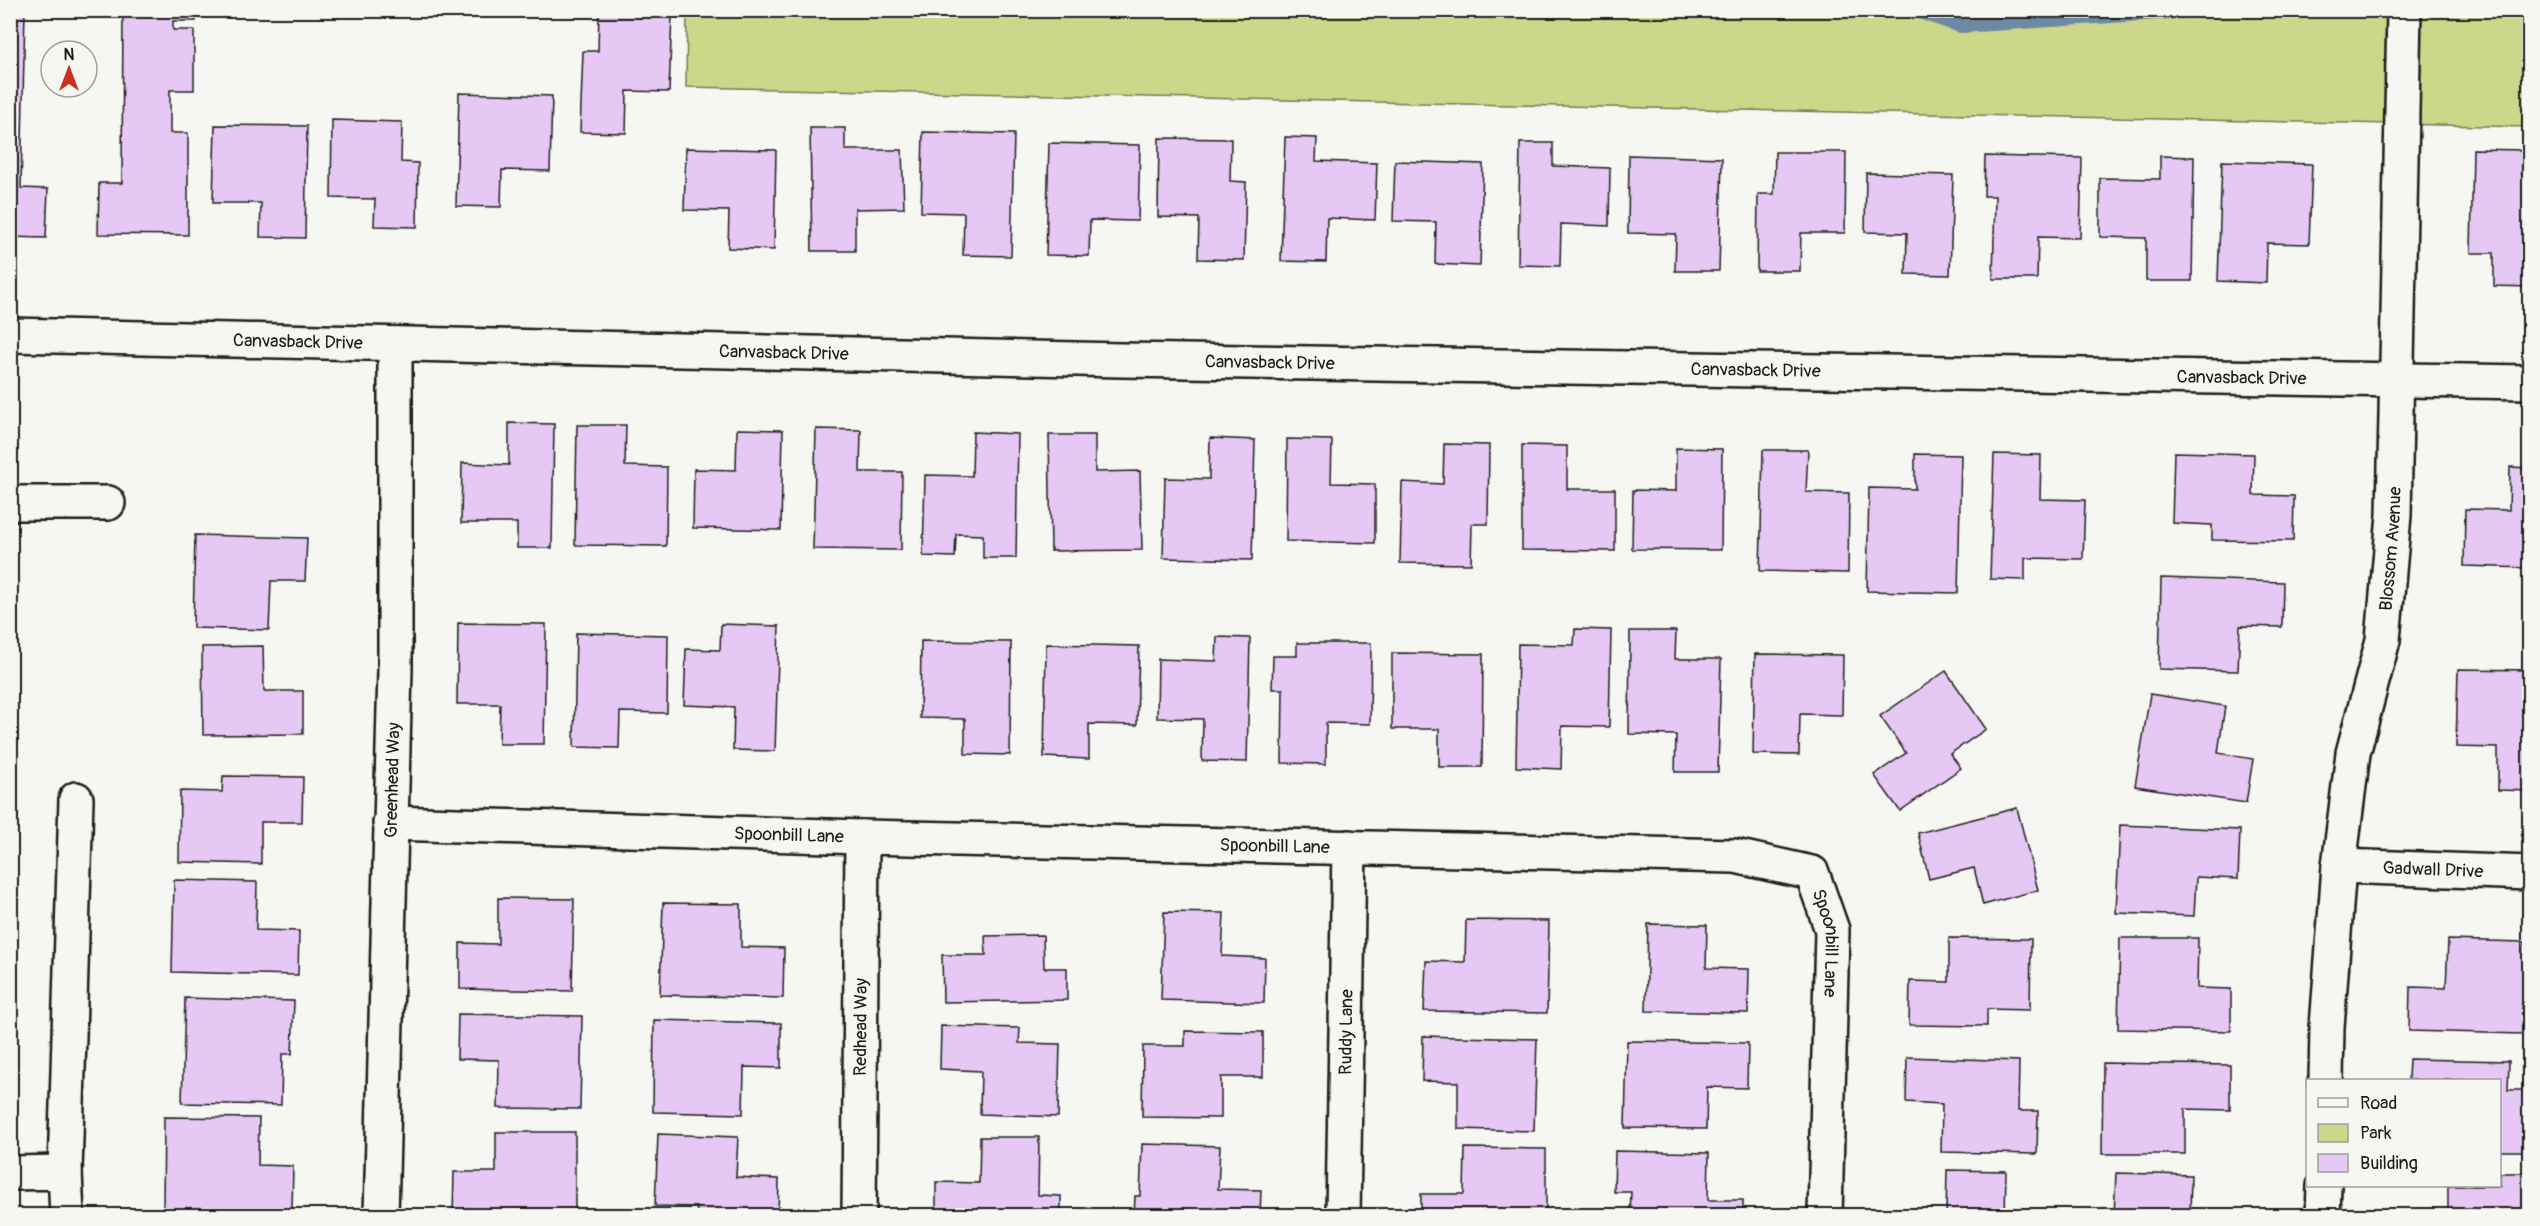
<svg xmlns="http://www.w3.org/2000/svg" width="2540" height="1226" viewBox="0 0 2540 1226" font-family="Pangolin,sans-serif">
<rect width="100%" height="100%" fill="#f6f6f2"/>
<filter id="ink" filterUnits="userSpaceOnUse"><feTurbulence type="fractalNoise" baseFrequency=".0167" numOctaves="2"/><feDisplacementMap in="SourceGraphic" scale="12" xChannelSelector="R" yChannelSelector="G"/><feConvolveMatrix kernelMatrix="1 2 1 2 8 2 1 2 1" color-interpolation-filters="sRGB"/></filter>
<g filter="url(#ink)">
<path fill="#ccd78a" stroke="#747a53" stroke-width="1.5" d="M687 10 2530 11 2529 127 686 87Z"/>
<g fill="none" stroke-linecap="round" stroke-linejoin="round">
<path stroke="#6d89a4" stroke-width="14" d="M1914 10 1961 26 2202 10"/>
</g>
<g fill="#e6c8f5" stroke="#1c1c1c" stroke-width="1.5">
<path d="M10 10H25L21 188 48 189 46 238 10 237Z"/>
<path d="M123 10H196V21H173V30H194V90H170V133H188V235L98 234 99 183H122Z"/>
<path d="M599 12 672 14 669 92 627 91 626 133 580 132 583 51H598Z"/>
<path d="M459 93 552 96 550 171 502 170 501 207 456 206Z"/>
<path d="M332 120 402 122 401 162 418 163 417 227 374 226 375 199 331 198Z"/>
<path d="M215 125 307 126 305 238 260 237 261 203H213Z"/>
<path d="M810 128H845V150H902L904 208 855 209V251H812Z"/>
<path d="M923 132 1014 134 1011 256 963 255 964 213 921 212Z"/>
<path d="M1285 137 1317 138 1316 161 1377 163 1375 220 1327 218 1326 262 1281 261Z"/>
<path d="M1159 138 1231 139 1230 181 1246 182 1244 260 1198 259 1199 218 1158 217Z"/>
<path d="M1049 143 1140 145 1138 221 1090 220 1089 256 1046 255Z"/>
<path d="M1520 143H1553V166L1610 168 1609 226 1561 224 1560 266 1518 265Z"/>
<path d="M686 148 776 150 774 250 728 248 729 211 684 210Z"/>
<path d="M2473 149 2523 150 2522 175 2530 176V287L2494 286V253H2471Z"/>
<path d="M1775 152H1846L1845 233H1801L1800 271H1757L1758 194H1774Z"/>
<path d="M1629 155 1722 158 1719 271H1675L1676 234 1628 233Z"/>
<path d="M1985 156 2082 158 2080 238 2038 237 2037 279H1993L1995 196H1984Z"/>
<path d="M2160 156 2194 157 2192 281H2146V238L2100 237V178L2160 179Z"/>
<path d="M1395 161 1483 164 1480 266 1435 264 1436 222 1393 221Z"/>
<path d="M2222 161 2312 164 2309 244 2267 243 2266 283 2218 281Z"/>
<path d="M1866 173 1953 175 1950 275 1906 274 1907 233 1865 232Z"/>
<path d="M509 423 554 424 552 548H517V523H461L462 463 509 465Z"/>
<path d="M577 425H626L625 466 667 467 666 546 575 545Z"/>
<path d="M737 429 783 430 781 530 693 528 694 469 736 470Z"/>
<path d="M816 429 861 430 860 472H902L901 550 813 549Z"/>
<path d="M973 432 1018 434 1016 558H983V535L956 534 955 557 923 556 925 475 972 476Z"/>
<path d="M1049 435H1095V472L1140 471 1142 550 1051 551Z"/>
<path d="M1210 438 1255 440 1252 560 1163 558 1165 478 1209 479Z"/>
<path d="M1287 439 1332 440 1331 483 1375 484V543L1286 541Z"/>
<path d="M1444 444 1489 445 1488 524H1472L1471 564 1400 563 1402 482 1443 484Z"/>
<path d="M1522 445 1567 446V489H1615V551L1522 550Z"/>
<path d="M1676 448 1722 449 1721 550 1632 549 1633 490 1676 491Z"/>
<path d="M1763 450H1808L1806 492 1849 493 1848 573 1760 571Z"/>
<path d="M2174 452 2254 454 2253 495 2294 496 2293 541 2212 540V525L2172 523Z"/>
<path d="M1915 454 1961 455 1958 593 1867 591 1869 488 1915 489Z"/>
<path d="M1994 454 2041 455 2040 499 2085 500 2083 559 2025 558V580L1990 579Z"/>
<path d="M2510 467 2530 468V568L2464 566 2465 509 2509 510Z"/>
<path d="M195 535 307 538 305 581H271L269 630 193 628Z"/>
<path d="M2161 578 2283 582 2282 627 2240 626 2238 671 2159 669Z"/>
<path d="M458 623 546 624 544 744H499L500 704H457Z"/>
<path d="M721 624 779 626 775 751 733 750 734 707 684 705 686 649 720 650Z"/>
<path d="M1575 629 1611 630 1609 727 1562 726 1561 769 1516 767 1518 644 1574 645Z"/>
<path d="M1630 631H1676L1675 659H1721L1718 772H1675L1676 735 1629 734Z"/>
<path d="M576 633 668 635 667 713 620 712 619 748 574 747Z"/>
<path d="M1217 637 1250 638 1247 762 1202 761 1203 719 1157 718 1158 659 1216 661Z"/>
<path d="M921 641 1011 642 1010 755 965 754V719L920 718Z"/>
<path d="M1297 643H1371L1370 724 1326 723V764L1282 763 1283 689H1272L1273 656H1297Z"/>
<path d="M1046 644 1139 646 1137 725 1089 724V759L1044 757Z"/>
<path d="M263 646 264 691H303V734L203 735 202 647Z"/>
<path d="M1392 653 1483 654 1482 767H1439V729H1392Z"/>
<path d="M1755 654 1843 655 1842 715 1800 714 1799 755 1753 754Z"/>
<path d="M2458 669 2530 670V791L2498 790V748L2456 747Z"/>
<path d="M1946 671 1986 729 1950 754 1961 768 1900 811 1874 775 1906 753 1880 716Z"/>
<path d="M2150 694 2225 706 2218 753 2253 759 2246 803 2135 786Z"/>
<path d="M223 776 303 777 302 822H261V864L179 862 180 791 222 792Z"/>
<path d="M2017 808 2038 890 1983 905 1974 868 1929 879 1918 833Z"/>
<path d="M2120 825 2240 830 2238 879 2196 877 2194 916 2116 913Z"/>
<path d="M174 880 257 882 256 930 299 931 298 975 172 972Z"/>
<path d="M498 898 574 899 572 991 460 989V943L498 944Z"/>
<path d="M663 903 741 904V947L784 948 783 998 660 995Z"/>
<path d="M1164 912 1224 913 1222 956 1265 958 1264 1003 1161 1000Z"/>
<path d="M1466 920 1549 921 1547 1013 1424 1011 1426 961 1465 962Z"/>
<path d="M1648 924 1707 925 1706 968 1749 969 1748 1013 1646 1011Z"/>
<path d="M1043 935 1044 968H1067V1000L943 1002 942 955H986L985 936Z"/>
<path d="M1949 938 2031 939 2030 1010 1987 1009V1026L1909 1025 1910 981 1949 982Z"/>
<path d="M2120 938H2198L2197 988 2231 989V1031L2118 1029Z"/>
<path d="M2448 940 2525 942 2523 1034 2409 1031 2410 987 2446 988Z"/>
<path d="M185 998 294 1001 292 1054H282L281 1105 182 1103Z"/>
<path d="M458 1014 582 1016 580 1109 498 1108 499 1060 457 1059Z"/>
<path d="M654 1020 781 1023V1068L744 1067 743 1114 653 1112Z"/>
<path d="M941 1026 1020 1028 1019 1043 1060 1044 1058 1117 980 1114 981 1071 940 1069Z"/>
<path d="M1185 1031 1263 1032V1077H1221V1118L1142 1117 1143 1046H1185Z"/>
<path d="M1423 1036 1537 1039 1534 1131 1458 1129V1082L1422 1081Z"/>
<path d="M1627 1041 1748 1043 1747 1088 1707 1087 1706 1129 1625 1128Z"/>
<path d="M1907 1057 2019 1061 2018 1111H2038L2037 1154 1941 1152 1942 1104 1906 1102Z"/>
<path d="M2409 1059 2509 1061 2508 1090H2530V1151H2500V1080H2408Z"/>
<path d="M2103 1063 2230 1065V1110L2185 1109V1154H2102Z"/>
<path d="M164 1117 259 1118 258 1165 293 1166 292 1210 163 1209Z"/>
<path d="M496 1132H575V1216H453L454 1172H496Z"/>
<path d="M658 1134 738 1137 736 1177 779 1179 778 1216H696L697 1207 655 1206Z"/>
<path d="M980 1137H1039L1038 1195 1061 1196V1216H936V1182L979 1183Z"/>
<path d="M1142 1144 1220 1146 1218 1189 1261 1190 1260 1216H1134L1135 1196H1140Z"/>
<path d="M1465 1148 1546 1149V1216H1421V1194H1464Z"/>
<path d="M1615 1151 1709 1153 1708 1200H1743V1216H1630L1631 1192H1614Z"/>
<path d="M1947 1170 2006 1171 2005 1216H1946Z"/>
<path d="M2116 1173 2191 1175 2190 1216H2114Z"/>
<path d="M2500 1173H2530L2529 1216H2448V1186H2500Z"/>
</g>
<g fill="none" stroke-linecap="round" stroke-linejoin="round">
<defs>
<g id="minor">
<path id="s1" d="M10 335 1122 360 2530 382"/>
<path d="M10 503H108"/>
<path id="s2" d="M390 823 862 837 1735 856 1812 873 1832 930 1825 1216"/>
<path id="s3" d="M2339 866 2530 873"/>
<path id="s4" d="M2326 1080 2327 1027 2339 866 2353 753 2383 640 2394 515 2404 10"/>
<path d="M65 1172 76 799"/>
<path d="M10 1173 65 1172 67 1216"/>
<path id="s5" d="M381 1216 395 669V344"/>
<path id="s6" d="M859 1216 862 837"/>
<path id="s7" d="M1343 1216 1349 847"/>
<path d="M2323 1216 2324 1186"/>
</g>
</defs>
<use href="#minor" stroke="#1c1c1c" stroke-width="38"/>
<use href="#minor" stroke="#f6f6f2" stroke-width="33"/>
</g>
</g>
<g text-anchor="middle" stroke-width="4.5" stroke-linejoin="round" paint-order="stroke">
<g font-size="18" fill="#1c1c1c" stroke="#f6f6f2">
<text dy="6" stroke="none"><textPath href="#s1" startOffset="288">Canvasback Drive</textPath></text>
<text dy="6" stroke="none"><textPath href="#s1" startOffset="774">Canvasback Drive</textPath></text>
<text dy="6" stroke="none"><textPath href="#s1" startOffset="1260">Canvasback Drive</textPath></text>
<text dy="6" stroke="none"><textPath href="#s1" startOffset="1746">Canvasback Drive</textPath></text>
<text dy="6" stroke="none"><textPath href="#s1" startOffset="2232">Canvasback Drive</textPath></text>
<text dy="6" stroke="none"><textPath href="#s4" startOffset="537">Blossom Avenue</textPath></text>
<text dy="6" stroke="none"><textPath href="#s5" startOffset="436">Greenhead Way</textPath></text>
<text dy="6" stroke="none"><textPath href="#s2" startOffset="399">Spoonbill Lane</textPath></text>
<text dy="6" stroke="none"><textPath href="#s2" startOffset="885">Spoonbill Lane</textPath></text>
<text dy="6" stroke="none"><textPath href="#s3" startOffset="94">Gadwall Drive</textPath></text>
<text dy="6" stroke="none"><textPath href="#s2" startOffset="1497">Spoonbill Lane</textPath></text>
<text dy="6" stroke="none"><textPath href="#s6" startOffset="189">Redhead Way</textPath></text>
<text dy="6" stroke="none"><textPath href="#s7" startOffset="184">Ruddy Lane</textPath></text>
</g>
</g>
<rect width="2540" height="1226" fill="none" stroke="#f6f6f2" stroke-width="36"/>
<rect x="18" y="18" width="2504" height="1190" fill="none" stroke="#1c1c1c" stroke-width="2" filter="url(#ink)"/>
<rect x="2306" y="1079" width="195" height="108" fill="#f6f6f2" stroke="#9f9f9c" stroke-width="1.5"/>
<rect x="2318" y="1098" width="30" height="9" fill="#f6f6f2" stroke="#9f9f9c" stroke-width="1.5"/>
<text x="2360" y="1109" font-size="18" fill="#1c1c1c">Road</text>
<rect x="2318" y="1124" width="30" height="18" fill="#ccd78a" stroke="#9f9f9c" stroke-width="1.5"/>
<text x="2360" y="1139" font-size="18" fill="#1c1c1c">Park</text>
<rect x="2318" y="1154" width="30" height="18" fill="#e6c8f5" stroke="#9f9f9c" stroke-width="1.5"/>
<text x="2360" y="1169" font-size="18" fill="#1c1c1c">Building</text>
<g transform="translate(69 69)"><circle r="28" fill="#f6f6f2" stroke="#9f9f9c" stroke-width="1.5"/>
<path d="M0-4.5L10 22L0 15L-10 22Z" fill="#c8321e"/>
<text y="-9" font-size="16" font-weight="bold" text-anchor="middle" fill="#1c1c1c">N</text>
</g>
</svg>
